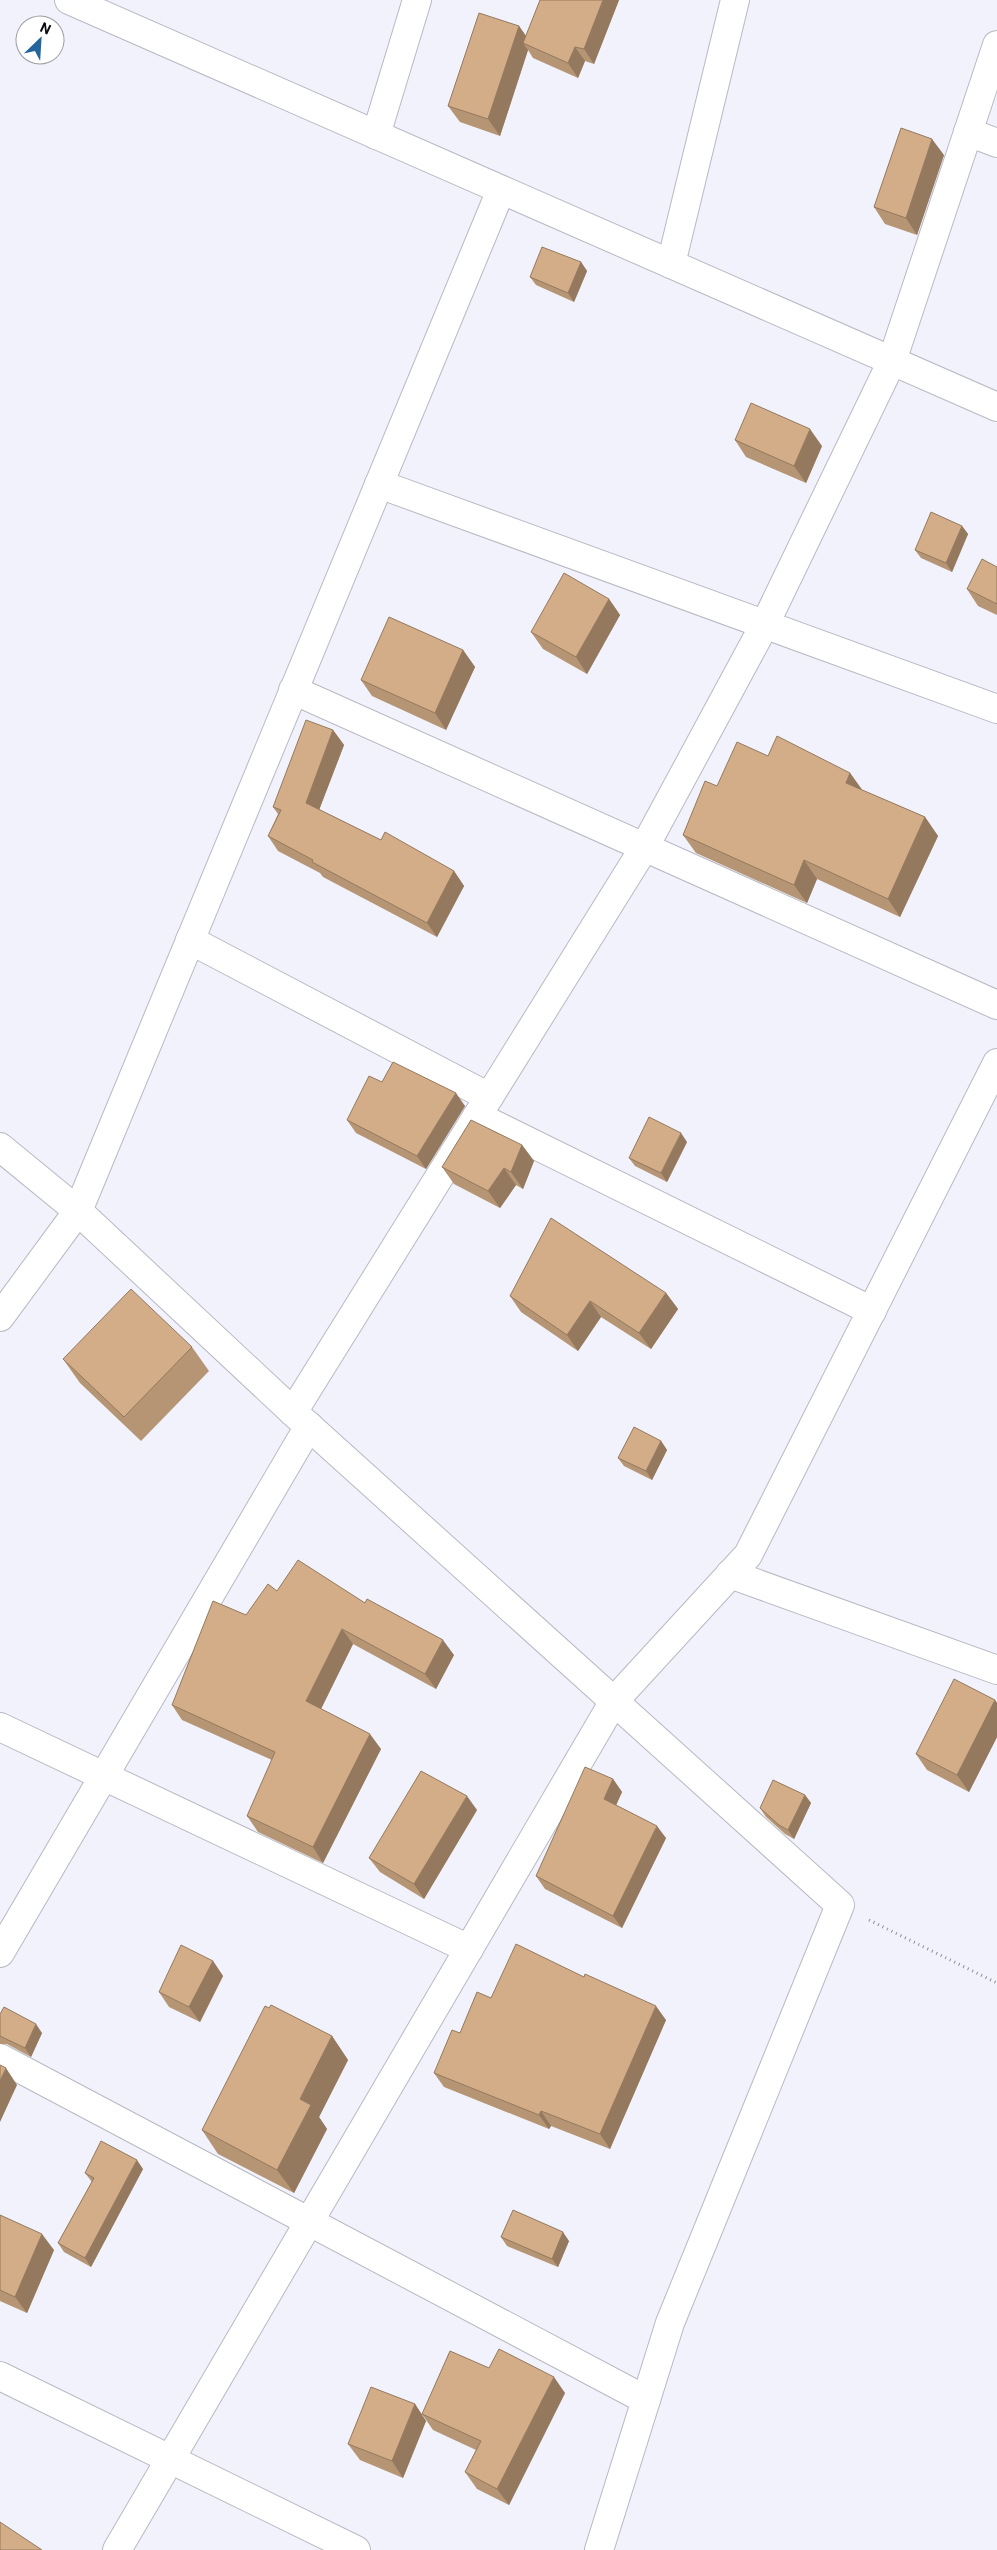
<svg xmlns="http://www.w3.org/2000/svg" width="997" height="2550" viewBox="0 0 997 2550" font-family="Roboto,sans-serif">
<rect width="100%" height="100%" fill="#f1f2fc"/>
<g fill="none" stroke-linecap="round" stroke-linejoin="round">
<defs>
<g id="minor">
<path d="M69 0 997 407"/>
<path d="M968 132 997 143"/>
<path d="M376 135 417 0"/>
<path d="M671 264 735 0"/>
<path d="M379 484 997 709"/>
<path d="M293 690 997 1005"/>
<path d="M190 940 489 1097"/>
<path d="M477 1116 872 1311"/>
<path d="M0 1147 78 1211 293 1412 840 1905 670 2323 599 2550"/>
<path d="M0 1317 78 1211 501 190"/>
<path d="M293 1412 644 848 765 624 892 361 997 45"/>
<path d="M730 1574 997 1670"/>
<path d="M0 1727 469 1949"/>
<path d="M0 1953 309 1426"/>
<path d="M0 2058 646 2400"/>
<path d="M0 2376 356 2550"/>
<path d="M117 2550 614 1701 748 1555 997 1063"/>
</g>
</defs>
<use href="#minor" stroke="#b8b9c3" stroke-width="30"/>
<path stroke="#8d8e95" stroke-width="3" stroke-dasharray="1 4" stroke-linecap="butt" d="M869 1920 997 1983"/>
<use href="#minor" stroke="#fff" stroke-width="28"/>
</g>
<g fill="#b59574">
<path d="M619 0 594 64 585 61 578 78 533 58 528 50 500 136 460 122 448 106 519 26 526 36Z"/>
<path d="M944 155 917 235 885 224 874 207Z"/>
<path d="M581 262 587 271 574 302 536 285 530 277Z"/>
<path d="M735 440 822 446 806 483 746 457Z"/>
<path d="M962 526 968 534 952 572 921 558 915 550Z"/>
<path d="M997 567V615L978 606 967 589Z"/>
<path d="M609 599 620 615 587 674 543 649 531 632Z"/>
<path d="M463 650 475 667 446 730 372 696 361 680Z"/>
<path d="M333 730 344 745 319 810 381 840 454 871 464 886 437 937 323 877 320 873 278 851 268 836 278 814 273 807Z"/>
<path d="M768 756 850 773 862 790 925 817 938 836 900 917 817 879 807 903 696 853 683 835 717 786Z"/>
<path d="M382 1082 465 1106 426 1169 356 1133 347 1120Z"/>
<path d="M687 1142 667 1182 635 1166 629 1158Z"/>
<path d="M522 1145 534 1161 523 1189 516 1185 500 1208 454 1184 442 1167Z"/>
<path d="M666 1293 678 1309 651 1349 601 1317 578 1351 521 1312 510 1296Z"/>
<path d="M192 1347 209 1371 141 1441 80 1383 63 1359Z"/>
<path d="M661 1441 667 1450 652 1480 624 1466 618 1458Z"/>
<path d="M277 1591 365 1603 454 1655 436 1689 353 1644 321 1709 381 1749 323 1863 258 1832 247 1816 272 1760 182 1720 172 1705 246 1615Z"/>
<path d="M995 1700 997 1703V1737L969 1792 927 1770 916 1754Z"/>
<path d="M613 1779 622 1792 616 1805 666 1838 622 1928 545 1889 536 1876Z"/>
<path d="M805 1795 811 1803 794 1839 785 1834 766 1817 760 1808Z"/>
<path d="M477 1810 424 1899 380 1872 369 1858Z"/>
<path d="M213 1961 223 1976 200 2022 169 2007 159 1992Z"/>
<path d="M491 1998 666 2020 610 2149 551 2126 549 2129 444 2087 434 2073 460 2033Z"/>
<path d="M0 2014 42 2033 31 2057 7 2044H0Z"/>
<path d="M332 2036 348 2060 319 2117 327 2129 294 2193 218 2154 202 2130Z"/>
<path d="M143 2169 91 2267 64 2252 58 2243 92 2182 85 2173Z"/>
<path d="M0 2215 54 2250 27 2313 0 2301Z"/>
<path d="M501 2237 569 2241 558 2267 507 2246Z"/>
<path d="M489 2368 565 2393 509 2505 477 2489 465 2472 476 2450 433 2430 422 2414Z"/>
<path d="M415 2404 426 2421 403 2478 360 2460 348 2444Z"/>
</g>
<g fill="#94795e">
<path d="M603 0H619L594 64 584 49Z"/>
<path d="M519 26 530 42 523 43 528 50 500 136 488 119Z"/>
<path d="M575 47 585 61 578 78 568 63Z"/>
<path d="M932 139 944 155 917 235 906 218Z"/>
<path d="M581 262 587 271 574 302 568 293Z"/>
<path d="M810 429 822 446 806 483 794 466Z"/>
<path d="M962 526 968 534 952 572 946 563Z"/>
<path d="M609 599 620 615 587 674 576 657Z"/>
<path d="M463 650 475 667 446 730 435 713Z"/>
<path d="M333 730 344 745 316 818 306 803Z"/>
<path d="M850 773 863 791 846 783Z"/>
<path d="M925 817 938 836 900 917 888 899Z"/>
<path d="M804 860 817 879 807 903 794 885Z"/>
<path d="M454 871 464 886 437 937 427 923Z"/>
<path d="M456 1093 465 1106 426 1169 417 1156Z"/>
<path d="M681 1133 687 1142 667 1182 661 1173Z"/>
<path d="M522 1145 534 1161 523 1189 511 1172Z"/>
<path d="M504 1168 516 1185 500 1208 488 1191Z"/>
<path d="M666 1293 678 1309 651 1349 639 1333Z"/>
<path d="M590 1301 601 1317 578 1351 567 1335Z"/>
<path d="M661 1441 667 1450 652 1480 646 1471Z"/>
<path d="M342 1629 353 1644 317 1717 306 1701Z"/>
<path d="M443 1640 454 1655 436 1689 425 1674Z"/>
<path d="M995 1700 997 1703V1737L969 1792 957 1775Z"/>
<path d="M370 1734 381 1749 323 1863 313 1847Z"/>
<path d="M613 1779 622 1792 613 1812 604 1799Z"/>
<path d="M805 1795 811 1803 794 1839 788 1830Z"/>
<path d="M467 1796 477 1810 424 1899 414 1884Z"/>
<path d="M657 1826 666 1838 622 1928 613 1916Z"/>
<path d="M213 1961 223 1976 200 2022 189 2007Z"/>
<path d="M656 2006 666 2020 610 2149 600 2134Z"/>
<path d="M36 2024 42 2033 31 2057 25 2048Z"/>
<path d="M332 2036 348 2060 319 2117 327 2129 294 2193 277 2170 300 2099Z"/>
<path d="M6 2068 17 2085 0 2122V2081Z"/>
<path d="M541 2111 551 2126 549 2129 539 2115Z"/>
<path d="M137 2160 143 2169 91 2267 85 2258Z"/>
<path d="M563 2232 569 2241 558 2267 552 2259Z"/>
<path d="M42 2234 54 2250 27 2313 15 2297Z"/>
<path d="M554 2377 565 2393 509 2505 497 2489Z"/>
<path d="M415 2404 426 2421 403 2478 392 2461Z"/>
</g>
<g fill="#d3ad87" stroke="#94795e">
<path d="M540 0H603L584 49 575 47 568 63 523 43Z"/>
<path d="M479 13 519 26 488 119 448 106Z"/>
<path d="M901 128 932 139 906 218 874 207Z"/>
<path d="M542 247 581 262 568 293 530 277Z"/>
<path d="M751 403 810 429 794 466 735 440Z"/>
<path d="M931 512 962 526 946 563 915 550Z"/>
<path d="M982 559 997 567V604L967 589Z"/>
<path d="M564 573 609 599 576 657 531 632Z"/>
<path d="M389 617 463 650 435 713 361 680Z"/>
<path d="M306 720 333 730 306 803 381 840 385 832 454 871 427 923 312 862 313 860 268 836 281 810 273 807Z"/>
<path d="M777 736 850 773 846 783 925 817 888 899 804 860 794 885 683 835 705 781 717 786 737 742 768 756Z"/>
<path d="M393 1062 456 1093 417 1156 347 1120 369 1076 382 1082Z"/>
<path d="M649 1117 681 1133 661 1173 629 1158Z"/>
<path d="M471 1120 522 1145 511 1172 504 1168 488 1191 442 1167Z"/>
<path d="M551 1218 666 1293 639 1333 590 1301 567 1335 510 1296Z"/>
<path d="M131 1289 192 1347 124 1417 63 1359Z"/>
<path d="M634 1427 661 1441 646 1471 618 1458Z"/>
<path d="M298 1560 365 1603 367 1599 443 1640 425 1674 342 1629 306 1701 370 1734 313 1847 247 1816 275 1752 172 1705 213 1601 246 1615 268 1584 277 1591Z"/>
<path d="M954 1679 995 1700 957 1775 916 1754Z"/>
<path d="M585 1767 613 1779 604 1799 657 1826 613 1916 536 1876Z"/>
<path d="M421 1771 467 1796 414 1884 369 1858Z"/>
<path d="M773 1780 805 1795 788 1830 779 1825 760 1808Z"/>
<path d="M516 1944 584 1977 585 1974 656 2006 600 2134 541 2111 539 2115 434 2073 452 2030 460 2033 477 1992 491 1998Z"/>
<path d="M181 1945 213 1961 189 2007 159 1992Z"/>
<path d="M271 2005 332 2036 300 2099 311 2105 277 2170 202 2130 265 2006 269 2008Z"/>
<path d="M4 2007 36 2024 25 2048 0 2036V2014Z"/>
<path d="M0 2065 6 2068 0 2081Z"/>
<path d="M101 2141 137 2160 85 2258 58 2243 94 2178 85 2173Z"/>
<path d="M513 2210 563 2232 552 2259 501 2237Z"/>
<path d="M0 2215 42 2234 15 2297 0 2290Z"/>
<path d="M499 2349 554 2377 497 2489 465 2472 481 2441 422 2414 450 2351 489 2368Z"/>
<path d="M371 2387 415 2404 392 2461 348 2444Z"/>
<path d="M0 2522 42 2550H0Z"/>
</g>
<g transform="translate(40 40) rotate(25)"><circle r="24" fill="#ffffff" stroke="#9d9d9f"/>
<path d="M0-4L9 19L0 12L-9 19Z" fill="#24669b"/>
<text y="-8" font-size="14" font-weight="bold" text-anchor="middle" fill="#0a0b0e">N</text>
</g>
</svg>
